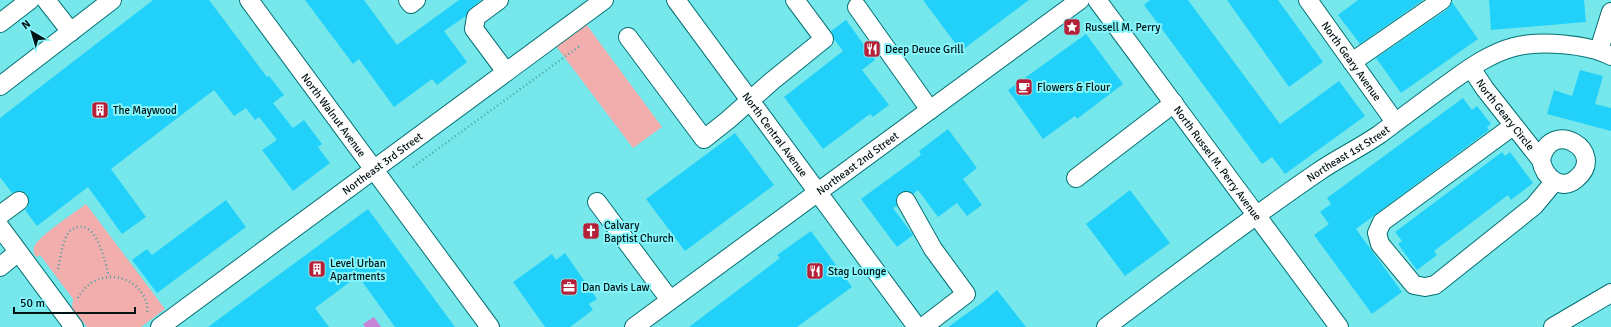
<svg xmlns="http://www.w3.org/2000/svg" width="1611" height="327" viewBox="0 0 1611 327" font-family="Signika,sans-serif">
<rect width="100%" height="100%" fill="#76e8ec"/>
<g fill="#f2adad">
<path d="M586 24 662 127 633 148 556 46Z"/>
<path d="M86 204 165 309 141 327H87L72 308 73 299 40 255 37 257 35 256C34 253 33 250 34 247 38 236 76 212 86 204Z"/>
</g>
<path fill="#c683d8" d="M374 317 381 327H365L363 324Z"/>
<g fill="#22d1f9">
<path d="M153 0H209L267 77 269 76 284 95 273 103 293 128 304 120 322 144 318 147 330 163 293 191 262 150 277 140 259 117 255 120 246 108 234 116 214 90 111 169 146 217 122 234 88 187 37 226 25 210 28 206 29 200 27 194 24 192 18 191 12 193 0 177V118Z"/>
<path d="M305 0H364L397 45 459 0H481L470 9 466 16 444 31 467 62 437 85 432 79 394 107 359 59 353 64Z"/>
<path d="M923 0H1029L961 51Z"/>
<path d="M1150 0H1188L1280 124 1339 81 1365 116 1285 174 1272 157 1262 164 1144 5Z"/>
<path d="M1227 0H1278L1323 62 1289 87Z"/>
<path d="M1358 0H1423L1360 44 1338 15Z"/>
<path d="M1489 0H1584L1586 22 1491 30Z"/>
<path d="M1452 2 1478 39 1401 93 1376 58 1448 9Z"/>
<path d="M846 20 875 60 862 70 889 105 873 117 870 114 823 149 784 97 843 51 834 39 831 31Z"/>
<path d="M1086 34 1123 84 1077 119 1075 116 1043 139 1008 90Z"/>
<path d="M1580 70 1603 76 1595 104 1611 108V131L1547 114 1554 90 1572 96Z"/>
<path d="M1463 98 1472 110 1477 106 1491 124 1487 127 1489 130 1356 229 1402 292 1372 314 1314 235 1329 224 1320 212 1331 204 1327 198Z"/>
<path d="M948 129 977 168 963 179 982 205 967 216 957 203 938 217 918 190 913 194 907 191 901 192 897 196 896 200 897 206 893 208 913 235 897 247 861 199 921 155 919 151Z"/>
<path d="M735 133 774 185 685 251 646 199Z"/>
<path d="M1502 152 1505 156 1510 152 1533 183 1511 200 1508 195 1434 251 1437 255 1417 270 1398 244 1402 241 1395 232Z"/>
<path d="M1130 190 1170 243 1125 276 1086 224Z"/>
<path d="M226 200 246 227 157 293 132 260 147 249 152 255Z"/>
<path d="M368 209 455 327H395L358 276 315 308 329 327H208Z"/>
<path d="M811 231 852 287 797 327H689L780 258 777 255Z"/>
<path d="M565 253 597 299 589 304 593 310 570 327H545L513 282 552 254 556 260Z"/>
<path d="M997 290 1026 327H948L983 302Z"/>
</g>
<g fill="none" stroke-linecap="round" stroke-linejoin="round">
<defs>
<g id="minor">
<path d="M46 0 71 32"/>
<path id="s1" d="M249 0 490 327"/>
<path d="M408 0 411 4 416 0"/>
<path d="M499 0 476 17 474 29 506 72"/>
<path id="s2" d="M676 0 917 327"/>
<path id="s3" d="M1097 0 1339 327"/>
<path id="s4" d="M1308 0 1395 122"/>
<path d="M857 7 930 110"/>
<path d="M0 23 30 0"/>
<path d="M628 37 704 139 728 120 772 81 824 39 795 0"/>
<path d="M1599 50 1611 12"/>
<path d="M1352 62 1442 0"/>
<path id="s5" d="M1471 68 1485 89 1541 160C1544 177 1561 192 1576 179 1609 152 1550 116 1541 160"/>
<path d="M0 86 112 0"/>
<path d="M1513 126 1382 222 1377 233 1380 244 1414 285 1425 287 1435 285 1534 206 1554 182"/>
<path d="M1076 178 1174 103"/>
<path d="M906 201 933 249 966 294 923 327"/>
<path d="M597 202 670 300"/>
<path d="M0 215 19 201"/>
<path d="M0 227 74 327"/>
<path d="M0 267 18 252"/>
<path id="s6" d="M160 327 604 0"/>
<path id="s7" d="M634 327 1080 0"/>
<path id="s8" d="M1106 327C1176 275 1246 221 1318 172 1338 158 1360 148 1380 134 1404 116 1428 98 1453 80 1471 67 1491 53 1514 47 1539 40 1588 44 1611 56"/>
<path d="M1553 327 1611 293"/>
</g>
</defs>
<use href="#minor" stroke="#057074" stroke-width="20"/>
<g stroke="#4ea0a3" stroke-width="2.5" stroke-dasharray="1 3" stroke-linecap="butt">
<path d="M413 167 581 45"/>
<path d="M58 269C60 258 62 245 67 235 69 231 74 227 79 227 98 224 105 263 109 276"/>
<path d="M78 298C92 271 128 270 143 295 147 301 148 307 147 313"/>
</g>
<use href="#minor" stroke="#fff" stroke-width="18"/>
</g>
<defs>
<symbol id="sight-square" viewBox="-11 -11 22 22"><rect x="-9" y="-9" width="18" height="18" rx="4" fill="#b42139" stroke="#84f5fa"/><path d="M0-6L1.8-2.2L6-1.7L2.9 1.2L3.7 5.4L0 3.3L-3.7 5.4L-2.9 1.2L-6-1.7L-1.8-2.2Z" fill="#fff"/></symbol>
<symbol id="restaurant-square" viewBox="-11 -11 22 22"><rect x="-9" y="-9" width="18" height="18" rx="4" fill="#b42139" stroke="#84f5fa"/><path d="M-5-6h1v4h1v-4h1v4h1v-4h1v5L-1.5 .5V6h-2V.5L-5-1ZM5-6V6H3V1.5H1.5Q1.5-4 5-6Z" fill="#fff"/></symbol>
<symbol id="cafe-square" viewBox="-11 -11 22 22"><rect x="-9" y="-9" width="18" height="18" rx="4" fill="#b42139" stroke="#84f5fa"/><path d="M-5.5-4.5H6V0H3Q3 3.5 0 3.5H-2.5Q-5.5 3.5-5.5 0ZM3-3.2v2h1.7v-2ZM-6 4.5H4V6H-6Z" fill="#fff"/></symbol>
<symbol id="building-square" viewBox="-11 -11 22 22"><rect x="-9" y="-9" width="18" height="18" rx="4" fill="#b42139" stroke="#84f5fa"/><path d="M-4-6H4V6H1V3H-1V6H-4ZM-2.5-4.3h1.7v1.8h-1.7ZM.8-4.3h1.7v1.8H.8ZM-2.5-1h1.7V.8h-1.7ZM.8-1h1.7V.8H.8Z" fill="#fff"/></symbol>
<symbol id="church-square" viewBox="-11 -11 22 22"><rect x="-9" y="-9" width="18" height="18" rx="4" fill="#b42139" stroke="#84f5fa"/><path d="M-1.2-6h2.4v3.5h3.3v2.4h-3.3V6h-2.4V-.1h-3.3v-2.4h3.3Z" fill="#fff"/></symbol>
<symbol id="office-square" viewBox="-11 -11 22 22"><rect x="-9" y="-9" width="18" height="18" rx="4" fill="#b42139" stroke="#84f5fa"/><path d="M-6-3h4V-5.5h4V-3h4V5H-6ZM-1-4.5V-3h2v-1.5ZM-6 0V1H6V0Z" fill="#fff"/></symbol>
</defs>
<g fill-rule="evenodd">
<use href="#sight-square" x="1062" y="17" width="20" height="20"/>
<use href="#restaurant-square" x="862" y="39" width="20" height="20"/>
<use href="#cafe-square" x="1014" y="77" width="20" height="20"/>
<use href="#building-square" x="90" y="100" width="20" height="20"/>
<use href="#church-square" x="581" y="221" width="20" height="20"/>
<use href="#building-square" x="307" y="259" width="20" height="20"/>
<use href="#restaurant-square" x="805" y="261" width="20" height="20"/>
<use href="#office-square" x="559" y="277" width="20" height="20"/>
</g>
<g text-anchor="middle" stroke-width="4" stroke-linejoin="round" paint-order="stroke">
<g font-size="11" fill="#001314" stroke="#84f5fa" text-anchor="start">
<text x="1085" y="31">Russell M. Perry</text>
<text x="885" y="53">Deep Deuce Grill</text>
<text x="1037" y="91">Flowers &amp; Flour</text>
<text x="113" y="114">The Maywood</text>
<text x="604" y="229">Calvary<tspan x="604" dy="13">Baptist Church</tspan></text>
<text x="330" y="267">Level Urban<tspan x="330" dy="13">Apartments</tspan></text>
<text x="828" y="275">Stag Lounge</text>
<text x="582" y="291">Dan Davis Law</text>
</g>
<g font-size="11" fill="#001314" stroke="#84f5fa">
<text dy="4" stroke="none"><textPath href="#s4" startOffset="75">North Geary Avenue</textPath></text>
<text dy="4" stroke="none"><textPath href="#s5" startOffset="58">North Geary Circle</textPath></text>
<text dy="4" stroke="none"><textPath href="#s1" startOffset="143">North Walnut Avenue</textPath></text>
<text dy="4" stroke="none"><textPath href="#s2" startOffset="167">North Central Avenue</textPath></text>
<text dy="4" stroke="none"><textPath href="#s8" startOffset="298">Northeast 1st Street</textPath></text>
<text dy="4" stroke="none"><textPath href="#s6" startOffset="276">Northeast 3rd Street</textPath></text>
<text dy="4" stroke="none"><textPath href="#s7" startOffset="277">Northeast 2nd Street</textPath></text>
<text dy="4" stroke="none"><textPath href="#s3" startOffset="203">North Russel M. Perry Avenue</textPath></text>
</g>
</g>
<g transform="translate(32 32) rotate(322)" stroke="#84f5fa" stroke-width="3" paint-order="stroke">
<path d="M0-3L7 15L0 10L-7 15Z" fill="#001314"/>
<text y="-6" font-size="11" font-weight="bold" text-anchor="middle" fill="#001314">N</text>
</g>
<path d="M14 307v6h121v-6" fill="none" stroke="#001314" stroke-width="2"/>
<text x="20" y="307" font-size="12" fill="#001314" stroke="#84f5fa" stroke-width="3" paint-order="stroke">50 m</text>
</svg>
